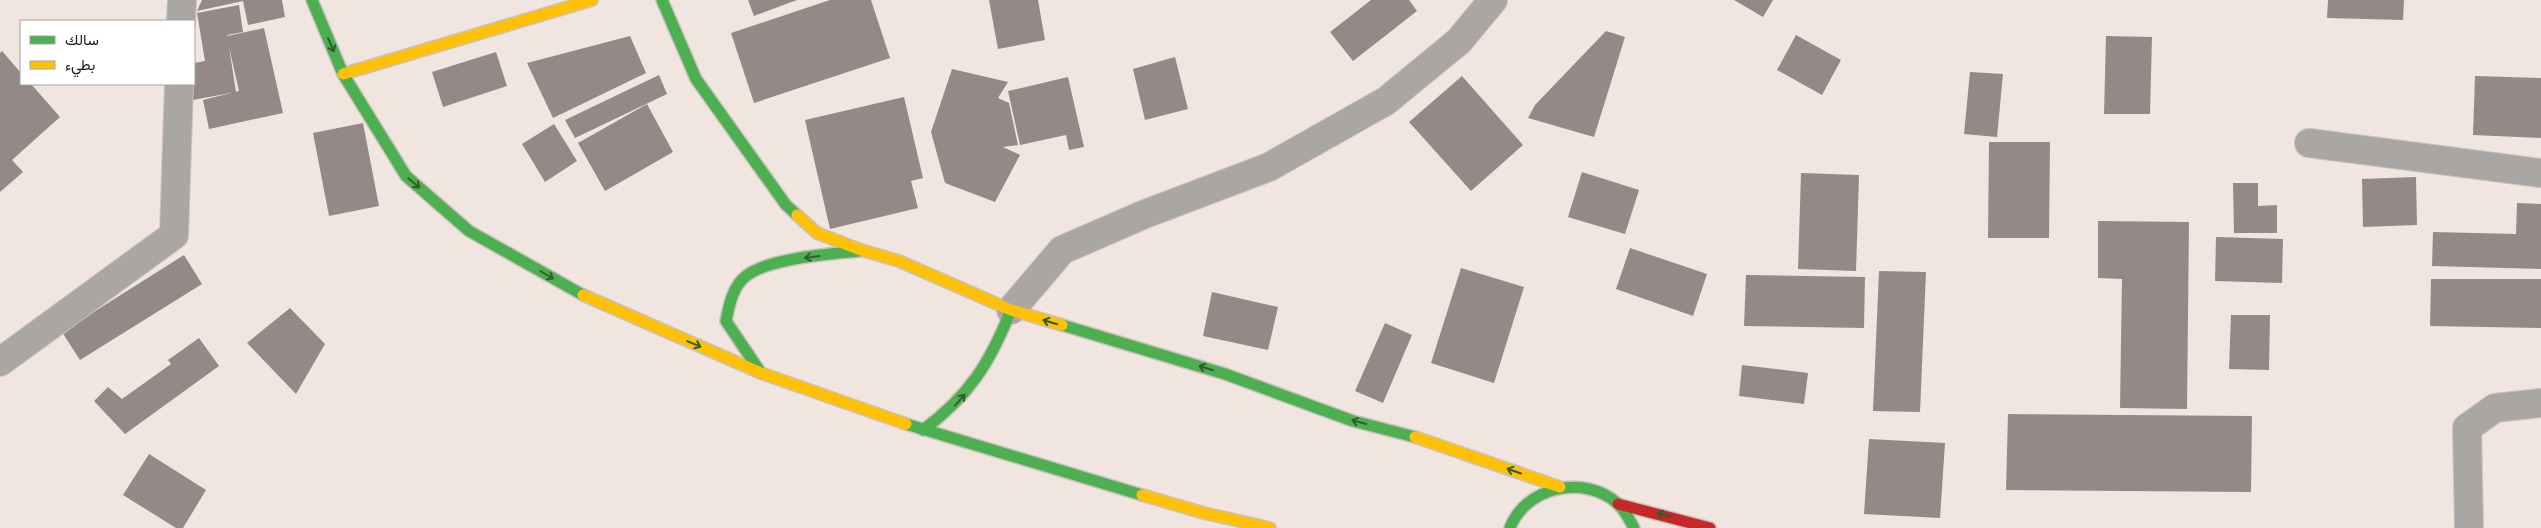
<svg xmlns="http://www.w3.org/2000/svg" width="2541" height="528" viewBox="0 0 2541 528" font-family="'Open Sans',Vazirmatn,sans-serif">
<rect width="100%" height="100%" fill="#f0e5df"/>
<g fill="#938a87">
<path d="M202 0H282L285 17 248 25 243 1 197 11Z"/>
<path d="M748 0H797L754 16Z"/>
<path d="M830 0H871L890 58 754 103 731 33Z"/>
<path d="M989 0H1038L1045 40 998 49Z"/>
<path d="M1371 0H1409L1417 11 1353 61 1330 32Z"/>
<path d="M1734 0H1773L1763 17Z"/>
<path d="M2328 0H2404L2403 20 2327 18Z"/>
<path d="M239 5 243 32 227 35V36L264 28 283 113 209 129 203 100 239 91 229 47 236 92 193 100 190 84H194V63L205 61 197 13Z"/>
<path d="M1606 31 1625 37 1594 137 1528 118 1535 105Z"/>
<path d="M1796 35 1841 60 1822 95 1777 70Z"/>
<path d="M630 36 646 73 553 118 527 63Z"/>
<path d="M2106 36 2152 37 2150 114H2104Z"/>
<path d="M2 51 21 73V84H31L60 117 12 160 23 172 0 192V53Z"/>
<path d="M496 52 507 86 443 107 432 72Z"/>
<path d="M1175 57 1188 109 1145 120 1133 69Z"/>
<path d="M952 69 1008 82 998 98 1009 103 1018 145 1003 147 1020 155 995 202 945 183 931 132Z"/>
<path d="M1970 72 2003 74 1997 137 1964 134Z"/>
<path d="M659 75 667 94 575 138 565 120Z"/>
<path d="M1462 76 1523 145 1471 191 1409 122Z"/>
<path d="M2475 76 2541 78V138L2473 135Z"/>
<path d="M1068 77 1084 147 1069 150 1066 135 1020 145 1008 91Z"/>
<path d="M904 97 923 178 911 181 918 208 830 229 805 120Z"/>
<path d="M647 104 673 152 605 191 578 143Z"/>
<path d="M363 123 379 206 329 216 313 133Z"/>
<path d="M554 124 577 161 545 182 522 144Z"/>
<path d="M1989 142H2050L2049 238H1988Z"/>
<path d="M1582 172 1639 190 1625 234 1568 217Z"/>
<path d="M1801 173 1859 175 1856 271 1798 269Z"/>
<path d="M2416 177 2417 225 2363 227 2362 179Z"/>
<path d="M2233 183H2258V206L2277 205V233H2234Z"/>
<path d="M2517 203 2541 204V269L2432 266 2433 232 2516 234Z"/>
<path d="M2098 221 2189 222 2187 409 2120 408 2122 279 2098 278Z"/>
<path d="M2216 237 2283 239 2282 283 2215 281Z"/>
<path d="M1630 248 1707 274 1693 316 1616 289Z"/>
<path d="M184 255 202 284 80 360 62 332Z"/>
<path d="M1461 268 1524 287 1494 383 1431 363Z"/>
<path d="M1879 271 1926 272 1920 412 1873 411Z"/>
<path d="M1746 275 1865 277 1864 328 1744 326Z"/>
<path d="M2431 279H2541V328L2430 326Z"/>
<path d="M1212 292 1278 307 1268 350 1203 336Z"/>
<path d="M290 308 325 344 296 394 247 343Z"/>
<path d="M2231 315H2270L2269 370 2229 369Z"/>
<path d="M1385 323 1412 335 1383 403 1355 391Z"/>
<path d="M199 338 219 366 125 434 94 401 108 387 122 399 171 364 168 360Z"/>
<path d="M1742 365 1808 373 1804 404 1739 396Z"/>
<path d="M2008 414 2252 416 2251 492 2006 490Z"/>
<path d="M1869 439 1945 443 1940 518 1864 514Z"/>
<path d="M149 454 206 490 183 528H176L123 495Z"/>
</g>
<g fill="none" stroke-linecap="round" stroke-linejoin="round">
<defs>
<g id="street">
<path d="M181 21 182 0"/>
<path d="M2309 143 2541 173"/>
<path d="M1011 310 1062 250 1145 214 1269 167 1386 101 1459 41 1493 0"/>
<path d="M0 362 174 235 179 84"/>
<path d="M2469 528 2467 428 2495 408 2541 403"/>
</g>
<g id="fast">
<path d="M312 0 343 74 406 176 469 231 583 295"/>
<path d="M662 0 696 79 786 205 797 215"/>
<path d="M1062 325 1225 374 1353 421 1415 437"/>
<path d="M761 373 726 321C729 305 733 286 746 276 769 258 830 254 859 251"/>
<path d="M906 424 1142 495"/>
<path d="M923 430C969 396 990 363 1011 310"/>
<path d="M1510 528C1525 487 1584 474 1617 503 1625 510 1629 519 1634 528"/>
</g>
<g id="slow">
<path d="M343 74 592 0"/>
<path d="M797 215 817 233 861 250 899 261 1011 310 1062 325"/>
<path d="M583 295 761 373 906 424"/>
<path d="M1415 437 1560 487"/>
<path d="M1142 495 1204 513 1270 528"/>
</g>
<path id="jam" d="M1618 504 1710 528"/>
</defs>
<use href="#street" stroke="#c9c1bc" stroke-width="30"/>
<use href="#fast" stroke="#c9c1bc" stroke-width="14"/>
<use href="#slow" stroke="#c9c1bc" stroke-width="14"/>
<use href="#jam" stroke="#c9c1bc" stroke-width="14"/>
<use href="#street" stroke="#a9a6a3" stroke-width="28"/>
<use href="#fast" stroke="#4caf50" stroke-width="11"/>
<use href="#slow" stroke="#ffc107" stroke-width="11"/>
<use href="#jam" stroke="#c62828" stroke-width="11"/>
</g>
<defs><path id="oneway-shaft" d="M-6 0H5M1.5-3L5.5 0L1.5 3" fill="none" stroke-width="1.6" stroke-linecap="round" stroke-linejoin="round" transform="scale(1.25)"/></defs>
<g stroke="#335c2e">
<use href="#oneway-shaft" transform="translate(331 45) rotate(67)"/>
<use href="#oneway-shaft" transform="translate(414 183) rotate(40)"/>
<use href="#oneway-shaft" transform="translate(812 257) rotate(172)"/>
<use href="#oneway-shaft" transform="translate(547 275) rotate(30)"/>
<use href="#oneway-shaft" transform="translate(1050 322) rotate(-163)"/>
<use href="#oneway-shaft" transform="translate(694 344) rotate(23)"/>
<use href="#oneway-shaft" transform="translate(1206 368) rotate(-163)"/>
<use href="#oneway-shaft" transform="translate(960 400) rotate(-49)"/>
<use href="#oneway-shaft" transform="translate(1359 422) rotate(-165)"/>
<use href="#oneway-shaft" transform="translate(1514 471) rotate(-161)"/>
<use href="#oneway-shaft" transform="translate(1664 515) rotate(-166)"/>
</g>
<rect x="20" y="20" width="175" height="65" fill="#ffffff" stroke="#a5a3a1"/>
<rect x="30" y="36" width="25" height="8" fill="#4caf50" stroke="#a5a3a1"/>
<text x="65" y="45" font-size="15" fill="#1f1813">سالك</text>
<rect x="30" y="61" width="25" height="8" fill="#ffc107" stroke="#a5a3a1"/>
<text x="65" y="70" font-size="15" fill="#1f1813">بطيء</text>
</svg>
